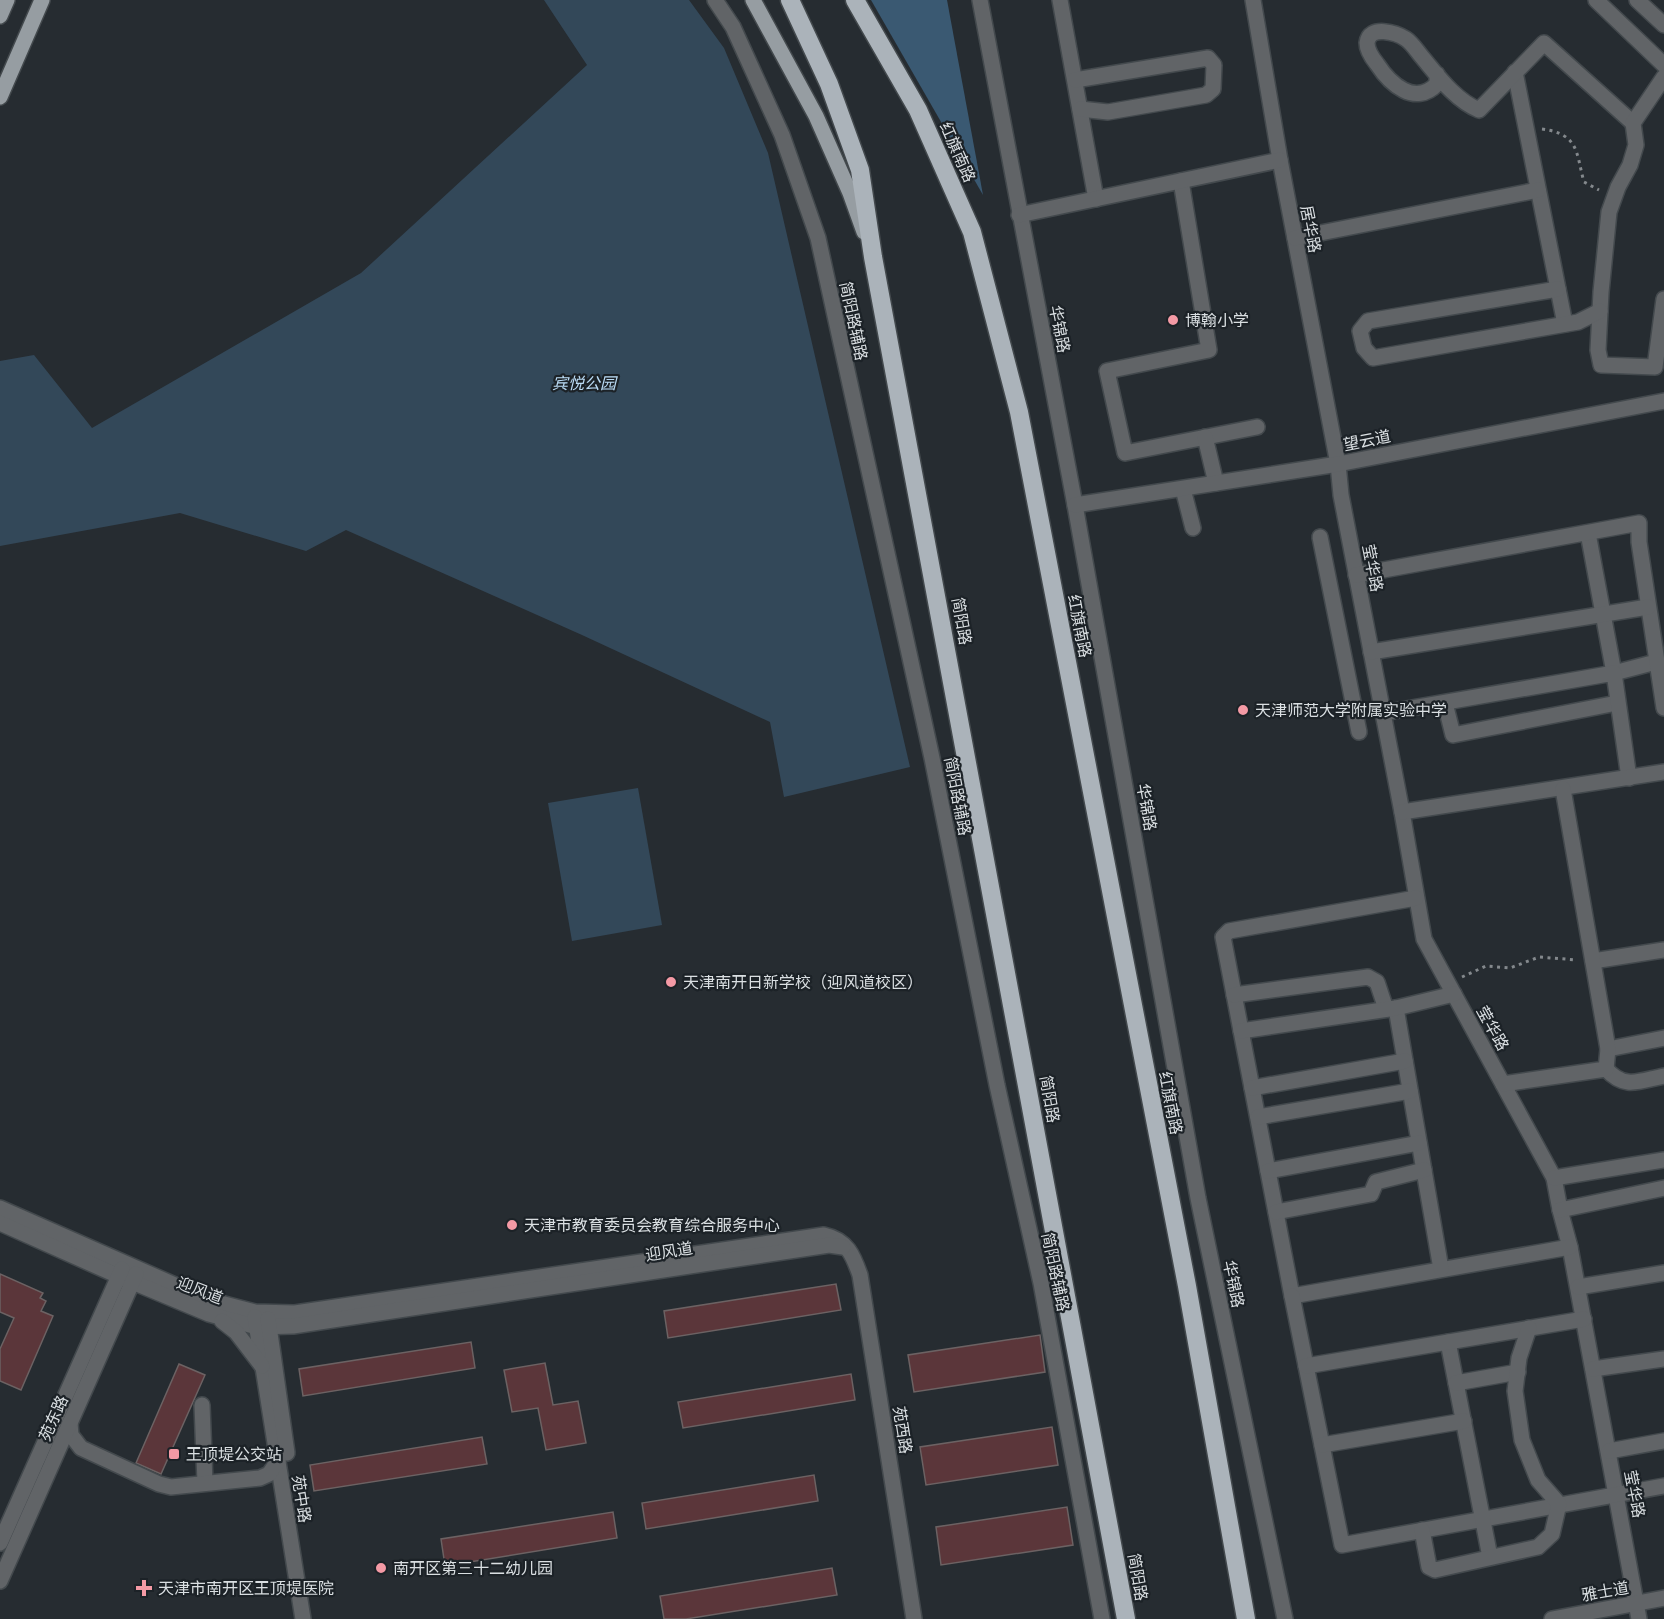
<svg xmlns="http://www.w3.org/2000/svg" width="1664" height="1619" viewBox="0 0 1664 1619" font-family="'Times New Roman','Noto Sans SC',serif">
<rect width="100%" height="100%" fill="#262c31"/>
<g fill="#334859">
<path d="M544 0H689L724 48 768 153 910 767 784 797 770 722 582 635 346 530 306 551 180 513 0 546V361L34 355 92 428 361 273 587 65Z"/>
<path d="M638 788 662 925 572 941 548 803Z"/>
</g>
<path fill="#3a5972" d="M871 0H947L983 195Z"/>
<g fill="#5b363a" stroke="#6c6263" stroke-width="1.5">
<path d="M0 1274 43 1293 40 1298 46 1301 41 1311 53 1316 21 1390 0 1381V1349L14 1318 0 1312Z"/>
<path d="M836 1284 841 1310 668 1338 664 1311Z"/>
<path d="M1040 1335 1045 1372 914 1392 908 1355Z"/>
<path d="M471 1342 475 1368 303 1396 299 1369Z"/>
<path d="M545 1363 553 1405 578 1401 586 1443 546 1450 538 1408 512 1412 504 1370Z"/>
<path d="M179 1364 205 1375 161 1474 136 1463Z"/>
<path d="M851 1374 855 1400 683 1428 678 1402Z"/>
<path d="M1052 1427 1058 1465 926 1485 920 1447Z"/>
<path d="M482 1437 487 1464 314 1491 310 1465Z"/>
<path d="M814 1475 818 1501 646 1529 642 1503Z"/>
<path d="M1067 1507 1073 1545 941 1565 936 1527Z"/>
<path d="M613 1512 617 1538 445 1566 441 1539Z"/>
<path d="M832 1568 837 1595 686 1619H664L660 1596Z"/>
</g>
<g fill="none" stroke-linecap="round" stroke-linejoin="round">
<defs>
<g id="minor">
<path d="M715 0 733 27 782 135 818 238 932 758 997 1085 1041 1283 1102 1619"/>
<path d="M980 0 1075 505 1198 1198 1285 1619"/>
<path d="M1060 0 1096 199"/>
<path d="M1253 0 1280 160 1338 464 1341 495 1402 812 1424 939 1554 1178 1560 1210 1570 1247 1639 1619"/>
<path d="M1596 0 1664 65"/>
<path d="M1637 0 1664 25"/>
<path d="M1515 72 1565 324"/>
<path d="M1437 74V84C1415 107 1390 84 1377 64 1373 59 1367 50 1367 43 1369 24 1397 33 1406 39 1412 43 1417 51 1422 57 1438 76 1455 100 1479 110L1544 43 1633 123"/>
<path d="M1664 77 1633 123 1636 145 1630 165 1618 187 1609 212 1601 292 1598 350 1601 365 1655 367 1664 299"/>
<path d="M1075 80 1208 58 1214 65 1213 89 1206 95 1108 112 1080 109"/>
<path d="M1181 181 1209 350 1107 371 1125 453 1257 427"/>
<path d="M1019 215 1280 160"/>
<path d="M1295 238 1538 190"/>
<path d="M1558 289 1368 321 1360 331 1364 348 1373 358 1578 322 1600 311"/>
<path d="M1205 437 1216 483"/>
<path d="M1183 489 1193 528"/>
<path d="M1075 505 1338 464 1664 401"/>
<path d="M1588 533 1614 673 1656 662"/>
<path d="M1320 537 1359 732"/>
<path d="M1356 575 1639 523V542L1664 708"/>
<path d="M1371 652 1648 607"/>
<path d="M1445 703 1453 735 1617 703"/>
<path d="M1383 713 1614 673 1629 778"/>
<path d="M1402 812 1664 772"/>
<path d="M1416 898 1229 931 1223 937 1292 1296 1570 1247"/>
<path d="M1593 961 1664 950"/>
<path d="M1234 995 1368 977 1377 982 1386 1009"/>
<path d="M1396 1008 1441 1269"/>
<path d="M1241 1031 1396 1008 1454 994"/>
<path d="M1608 1049 1664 1038"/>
<path d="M1606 1069C1625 1090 1639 1081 1664 1076"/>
<path d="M1503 1084 1606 1069 1608 1049 1563 789"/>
<path d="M1252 1088 1405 1061"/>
<path d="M1258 1117 1410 1091"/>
<path d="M1268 1171 1419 1143"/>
<path d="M1554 1178 1664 1160"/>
<path d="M0 1208 209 1300 255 1312 295 1313 824 1235C847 1240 853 1255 860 1275L914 1619"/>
<path d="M1560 1210 1664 1188"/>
<path d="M1276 1212 1371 1194 1376 1182 1424 1170"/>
<path d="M0 1223 123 1278 209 1314 257 1327 293 1326 829 1245 843 1247"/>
<path d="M1578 1287 1664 1273"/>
<path d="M1292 1296 1342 1545 1664 1486"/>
<path d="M255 1317 303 1619"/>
<path d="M268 1319 287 1453"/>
<path d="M222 1321 236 1332 262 1366"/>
<path d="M1448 1342 1490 1557"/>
<path d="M1306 1366 1584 1319"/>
<path d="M1593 1369 1664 1359"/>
<path d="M1456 1383 1518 1372"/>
<path d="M202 1405 205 1483"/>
<path d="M70 1423 71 1435 81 1448 159 1484 171 1487 260 1478 269 1474 278 1461"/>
<path d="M1322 1445 1464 1421"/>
<path d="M1609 1451 1664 1441"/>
<path d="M1422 1530 1429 1567 1435 1570 1538 1547 1552 1534 1559 1504 1538 1480 1522 1440 1515 1391 1519 1358 1529 1328"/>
<path d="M0 1543 122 1269"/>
<path d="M0 1581 136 1274"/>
<path d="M1552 1619 1664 1598"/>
</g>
<g id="major">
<path d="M753 0 816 116 850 193 864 232"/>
<path d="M0 16 7 0"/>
<path d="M0 97 42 0"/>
</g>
<g id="highway">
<path d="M790 0 829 84 860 170 873 257 1126 1619"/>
<path d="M855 0 918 110 972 232 1019 412 1187 1286 1246 1619"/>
</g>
</defs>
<use href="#minor" stroke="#43494d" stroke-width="18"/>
<use href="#major" stroke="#43494d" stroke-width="18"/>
<use href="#highway" stroke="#43494d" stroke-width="21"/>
<g stroke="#84898d" stroke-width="3" stroke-dasharray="3 4.5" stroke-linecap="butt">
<path d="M1542 129C1580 134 1576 154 1584 182L1599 190"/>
<path d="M1462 977 1486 966 1510 968 1539 957 1577 960"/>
</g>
<use href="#minor" stroke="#616467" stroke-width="15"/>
<use href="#major" stroke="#969da2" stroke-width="15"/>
<use href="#highway" stroke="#abb3ba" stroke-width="18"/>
</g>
<g fill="#f49aa5" stroke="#1c2227" stroke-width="2">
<circle cx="1173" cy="320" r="6"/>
<circle cx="1243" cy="710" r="6"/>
<circle cx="671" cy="982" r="6"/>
<circle cx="512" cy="1225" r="6"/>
<rect x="168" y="1448" width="12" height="12" rx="3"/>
<circle cx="381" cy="1568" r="6"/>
<path d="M141 1579h6v6h6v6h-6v6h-6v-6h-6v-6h6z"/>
</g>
<g text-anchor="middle" stroke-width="4.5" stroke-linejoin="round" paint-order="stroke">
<g font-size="16" fill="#dadfe2" stroke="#1c2227">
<text transform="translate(958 152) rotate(66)" y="6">红旗南路</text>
<text transform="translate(1311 229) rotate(79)" y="6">居华路</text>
<text transform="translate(854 321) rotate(78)" y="6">简阳路辅路</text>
<text transform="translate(1060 329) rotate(79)" y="6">华锦路</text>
<text transform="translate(1367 440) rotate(-11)" y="6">望云道</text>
<text transform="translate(1373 568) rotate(79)" y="6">莹华路</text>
<text transform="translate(962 621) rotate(80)" y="6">简阳路</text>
<text transform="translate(1080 626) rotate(79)" y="6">红旗南路</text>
<text transform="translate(958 796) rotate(79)" y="6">简阳路辅路</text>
<text transform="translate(1147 807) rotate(80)" y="6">华锦路</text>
<text transform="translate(1493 1028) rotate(61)" y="6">莹华路</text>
<text transform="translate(1050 1099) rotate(80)" y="6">简阳路</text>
<text transform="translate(1171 1103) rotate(79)" y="6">红旗南路</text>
<text transform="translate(669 1251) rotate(-9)" y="6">迎风道</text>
<text transform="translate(1056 1272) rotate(78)" y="6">简阳路辅路</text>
<text transform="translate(1234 1284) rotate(78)" y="6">华锦路</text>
<text transform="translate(200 1290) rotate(21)" y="6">迎风道</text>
<text transform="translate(53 1418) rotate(-66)" y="6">苑东路</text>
<text transform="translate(903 1430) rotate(81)" y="6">苑西路</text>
<text transform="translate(1635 1494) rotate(79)" y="6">莹华路</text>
<text transform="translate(302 1499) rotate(81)" y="6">苑中路</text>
<text transform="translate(1138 1577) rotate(80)" y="6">简阳路</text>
<text transform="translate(1605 1591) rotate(-10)" y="6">雅士道</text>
</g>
<g font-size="16" fill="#dadfe2" stroke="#1c2227" text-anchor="start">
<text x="1185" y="326">博翰小学</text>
<text x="1255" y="716">天津师范大学附属实验中学</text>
<text x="683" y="988">天津南开日新学校（迎风道校区）</text>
<text x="524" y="1231">天津市教育委员会教育综合服务中心</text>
<text x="186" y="1460">王顶堤公交站</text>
<text x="393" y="1574">南开区第三十二幼儿园</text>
<text x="158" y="1594">天津市南开区王顶堤医院</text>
</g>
<g font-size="16" font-style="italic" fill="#badbf5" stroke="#1c2227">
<text x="584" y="389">宾悦公园</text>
</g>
</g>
</svg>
